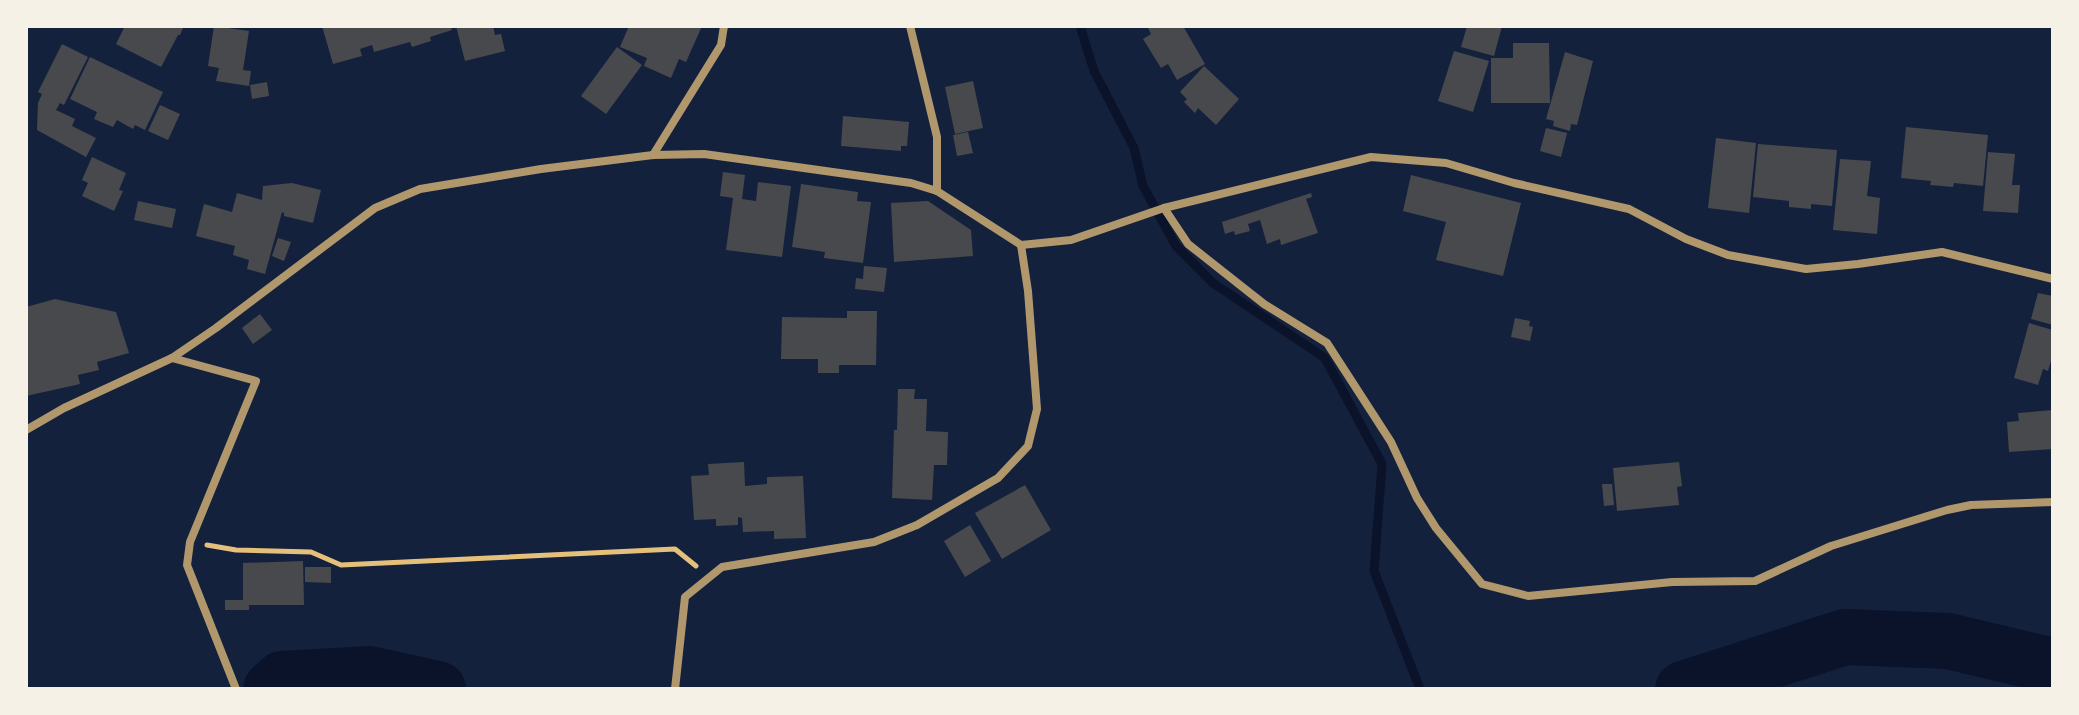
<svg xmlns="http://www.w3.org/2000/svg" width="2079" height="715" viewBox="0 0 2079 715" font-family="'Asap Condensed',sans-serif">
<rect width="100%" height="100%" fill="#14213d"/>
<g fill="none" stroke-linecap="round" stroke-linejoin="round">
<path stroke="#0b132b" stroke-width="9" d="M1080 26 1094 71 1134 148 1143 186 1176 246 1213 283 1325 358 1382 464 1374 571 1420 689"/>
<g stroke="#0b132b" stroke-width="56">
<path d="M271 689 282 679 370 674 438 689"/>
<path d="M1683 689 1845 637 1948 641 2053 666"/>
</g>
</g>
<g fill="#48494c">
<path d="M125 26H184L180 35H178L161 67 116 44Z"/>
<path d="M214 26 249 31 243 70 251 71 249 86 216 81 219 68 208 66Z"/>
<path d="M322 26H450L452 30 430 37 431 41 412 47 410 42 374 52 372 45 360 49 362 56 333 64Z"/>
<path d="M456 26H493L495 35 501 34 505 51 465 61Z"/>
<path d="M629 26H702L686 62 679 59 671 78 644 66 647 58 620 47Z"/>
<path d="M1147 26H1183L1205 64 1177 80 1168 64 1161 68 1143 39 1151 34Z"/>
<path d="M1467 26H1502L1494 56 1461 47Z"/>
<path d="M1513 43H1549L1550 103H1491V58H1513Z"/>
<path d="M62 44 88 57 64 105 60 103 56 110 75 119 72 126 96 138 86 157 37 130 38 103 42 94 38 92Z"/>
<path d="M617 47 642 65 606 114 581 96Z"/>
<path d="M1454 51 1489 61 1473 112 1438 101Z"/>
<path d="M1565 52 1593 61 1577 125 1571 124 1570 131 1553 126 1554 121 1546 119Z"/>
<path d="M90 57 163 92 145 130 135 125 133 129 117 120 113 127 94 119 97 112 70 99Z"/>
<path d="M1204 66 1239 99 1216 125 1198 108 1195 113 1184 102 1187 99 1180 92Z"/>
<path d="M973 81 983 128 955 134 945 87Z"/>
<path d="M267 82 269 96 252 99 250 85Z"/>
<path d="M160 105 180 114 168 140 148 131Z"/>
<path d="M843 116 909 122 907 146H901V151L841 146Z"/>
<path d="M1906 127 1988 135 1983 186 1954 183 1953 187 1930 185 1931 181 1901 178Z"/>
<path d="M1546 128 1567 133 1561 157 1540 151Z"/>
<path d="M968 132 973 153 957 156 953 135Z"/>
<path d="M1716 138 1756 143 1749 213 1708 208Z"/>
<path d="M1758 144 1837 150 1832 206 1811 204V209L1789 207V201L1753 197Z"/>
<path d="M1988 152 2015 154 2012 185H2020L2018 213 1983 211Z"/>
<path d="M92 157 126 173 119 190 123 191 114 211 82 196 88 183 82 180Z"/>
<path d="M1840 159 1871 161 1867 196 1880 198 1877 234 1833 230Z"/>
<path d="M723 172 745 175 742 199 756 201 758 182 791 186 782 257 726 250 733 198 720 196Z"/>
<path d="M1411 175 1521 203 1503 276 1436 260 1446 222 1403 211Z"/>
<path d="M292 183 321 190 313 223 284 216V213L282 212 265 274 247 269 249 260 233 255 235 246 196 236 204 204 232 212 237 193 262 200 263 186Z"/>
<path d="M801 184 858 192 857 201 871 202 863 263 824 258 825 252 792 247Z"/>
<path d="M1311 193 1312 197 1306 199 1318 233 1281 245 1280 239 1267 244 1260 220 1248 224 1250 231 1235 235 1234 231 1225 234 1222 222Z"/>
<path d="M138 201 176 209 172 228 134 220Z"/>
<path d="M928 201 971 230 973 256 894 262 891 203Z"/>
<path d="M278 238 291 242 284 261 272 256Z"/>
<path d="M864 266 887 268 884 292 855 289 856 278 863 279Z"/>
<path d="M2038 293 2053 296V325L2031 319Z"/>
<path d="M55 299 116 312 129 353 97 362 99 370 78 375 80 384 26 396V307Z"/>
<path d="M847 311H877L876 365H839V373H818V359H781L782 317 847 318Z"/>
<path d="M260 314 272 330 253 344 242 328Z"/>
<path d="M1515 318 1530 321 1529 326 1533 327 1530 341 1511 337Z"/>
<path d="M2029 323 2053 330V354L2048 371 2043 369 2038 385 2014 378Z"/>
<path d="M898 389H915L914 399H927L926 431 948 432 947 465H934L932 500 892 498 894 430H897Z"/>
<path d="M2053 410V449L2009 452 2007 422 2019 421 2018 413Z"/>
<path d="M744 462 745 486 767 484V477L803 476 806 538 774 539V531L743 532 742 518 738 517V525L716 526V519L694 520 691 476 709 475 708 464Z"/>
<path d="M1679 462 1682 486 1677 487 1679 505 1617 511 1613 468Z"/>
<path d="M1602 484H1612L1614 505 1604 506Z"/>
<path d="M1025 485 1051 530 1002 559 975 513Z"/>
<path d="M970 525 991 561 965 577 944 541Z"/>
<path d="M303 561 304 605H249V610H225V600H243V563Z"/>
<path d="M305 567H331V583L305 582Z"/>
</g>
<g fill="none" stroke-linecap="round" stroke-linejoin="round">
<path stroke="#e5c07b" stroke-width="5" d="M207 545 236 550 311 552 341 565 675 549 696 566"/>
<g stroke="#b1986c" stroke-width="8">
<path d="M910 26 937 137V191"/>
<path d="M653 155 721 45 724 26"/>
<path d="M1164 208 1188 244 1264 304 1327 343 1391 442 1417 498 1436 528 1482 584 1528 596 1672 582 1755 581 1831 546 1947 510 1971 505 2053 502"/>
<path d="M172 358 256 381 190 542 187 565 236 689"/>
<path d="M26 430 64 408 172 358 216 328 375 208 420 189 541 169 653 155 704 154 911 183 937 191 1021 245 1071 240 1164 208 1371 157 1446 163 1514 183 1629 209 1686 239 1728 255 1806 269 1858 264 1942 252 2053 279"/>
<path d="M675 689 685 597 722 567 874 542 917 525 998 478 1028 446 1037 409 1028 291 1021 245"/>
</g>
</g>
<rect width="2079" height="715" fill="none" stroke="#f6f1e7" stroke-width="56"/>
</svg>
